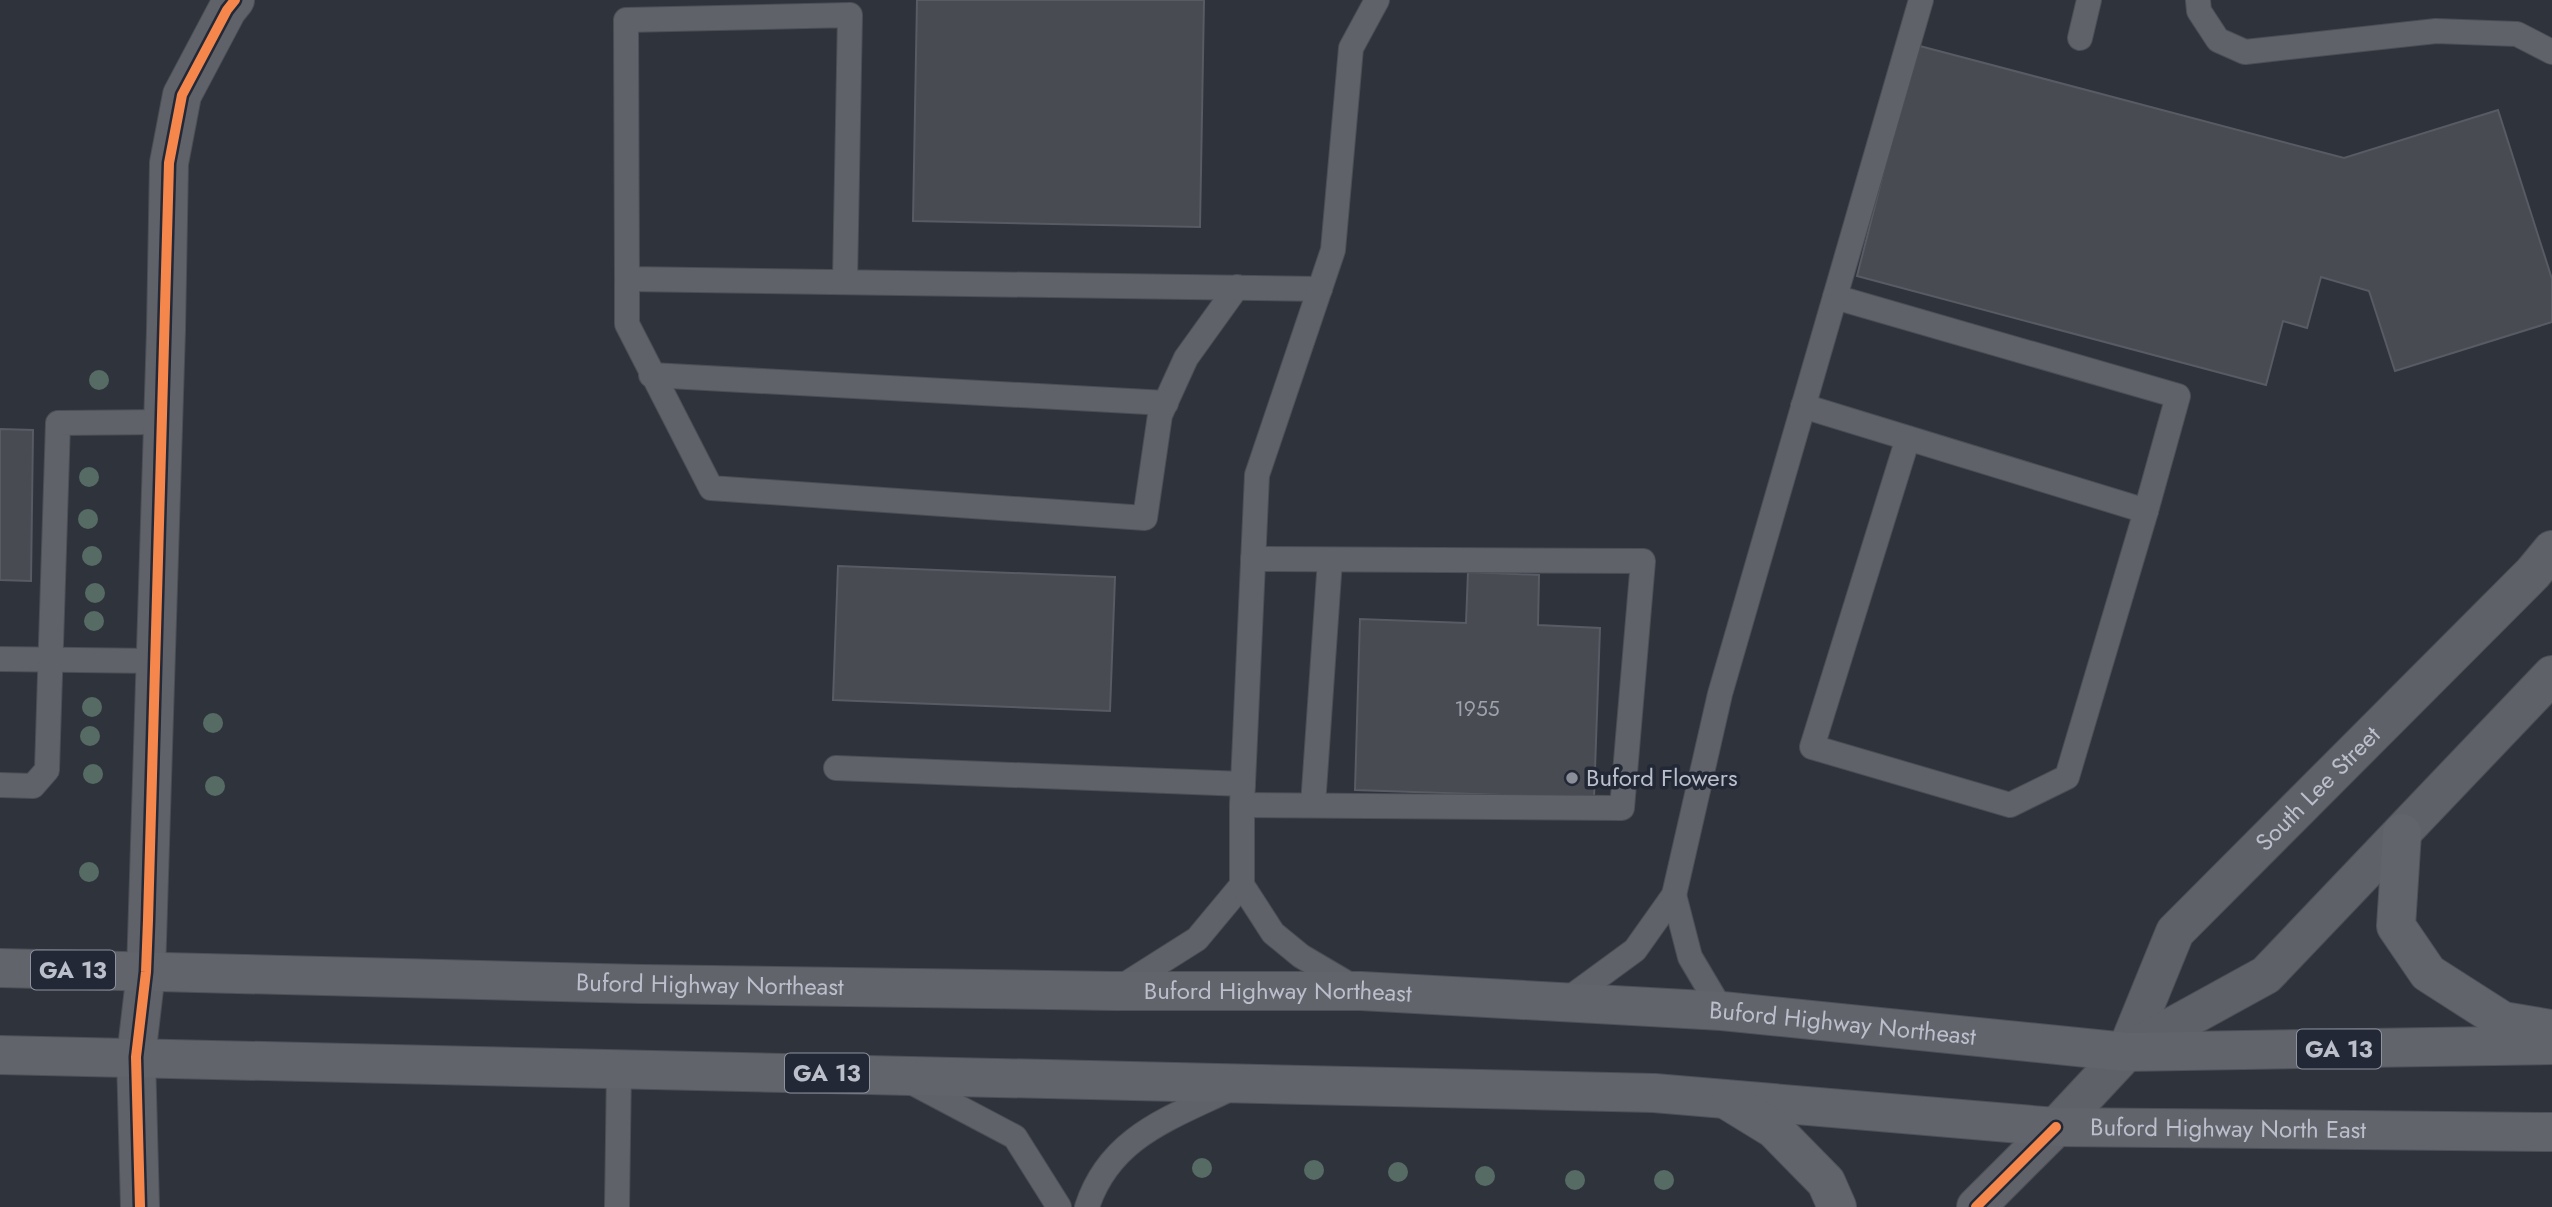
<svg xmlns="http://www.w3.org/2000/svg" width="2552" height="1207" viewBox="0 0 2552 1207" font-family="Jost,sans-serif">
<rect width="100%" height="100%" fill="#2f333c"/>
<g fill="#484b52" stroke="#585b63" stroke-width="2">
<path d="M917 0H1204L1200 227 913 221Z"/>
<path d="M1916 45 2344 158 2498 110 2552 279V322L2395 371 2369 291 2321 277 2307 328 2283 321 2266 385 1857 276Z"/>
<path d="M0 429 33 430 31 581 0 580Z"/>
<path d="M838 566 1115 577 1110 711 833 700Z"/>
<path d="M1468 572 1539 575 1538 625 1600 628 1594 798 1355 790 1360 619 1466 623Z"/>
</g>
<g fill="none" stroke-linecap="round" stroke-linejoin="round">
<defs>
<g id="service">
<path d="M2198 0 2199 11 2218 40 2245 52 2436 31 2517 34 2552 52"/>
<path d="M2080 38 2089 0"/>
<path d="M627 279V324L711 488 1145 518 1160 415 1186 358 1237 287"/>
<path d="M845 281 850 15 626 20 627 279 1320 289"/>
<path d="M1835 297 2178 396 2146 511"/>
<path d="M651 375 1166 403"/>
<path d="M1803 406 2146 511 2067 777 2010 805 1812 747 1908 438"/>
<path d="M0 659 156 661"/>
<path d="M836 768 1243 784"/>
<path d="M0 785 33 786 47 770 58 423 163 422"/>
<path d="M1242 805 1622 808 1643 561 1253 559"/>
<path d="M1313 805 1330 560"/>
<path d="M1674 895 1690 957 1722 1011"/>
<path d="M1118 989 1197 939 1242 885"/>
<path d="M1357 989 1301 956 1273 933 1242 885V805L1257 475 1333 250 1351 48 1377 0"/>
<path d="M1564 1002 1635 950 1674 895 1720 694 1921 0"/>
<path d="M907 1080 1015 1137 1059 1207"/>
<path d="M617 1207 619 1068"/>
<path d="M1087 1207C1110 1136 1171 1118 1232 1088"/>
</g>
<path id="minor" d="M146 972 166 330 169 163 182 95 227 10 235 0"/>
<g id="tertiary">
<path d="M140 1207 136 1057 146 972"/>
<path d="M1976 1207 2056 1127"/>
</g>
<g id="secondary">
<path id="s1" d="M2126 1052 2175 932 2533 573 2552 550"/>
<path d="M2056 1127 2126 1052 2266 975 2552 675"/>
</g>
<g id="primary">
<path d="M2402 833 2396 926 2428 973 2503 1021 2550 1029"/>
<path id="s2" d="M0 968 642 984 1114 991H1361L1722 1011 2126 1052 2552 1045"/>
<path id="s3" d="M0 1055 1654 1093 2056 1127 2552 1132"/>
<path d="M1730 1102 1774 1129 1826 1182 1837 1207"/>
</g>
</defs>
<use href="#service" stroke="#4b4e55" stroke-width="26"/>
<use href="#minor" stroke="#4b4e55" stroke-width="40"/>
<use href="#tertiary" stroke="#4b4e55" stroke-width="40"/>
<use href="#secondary" stroke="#4b4e55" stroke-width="40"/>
<use href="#primary" stroke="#4d5058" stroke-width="40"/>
<use href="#service" stroke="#60626a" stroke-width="24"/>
<use href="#minor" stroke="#60626a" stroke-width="38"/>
<use href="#tertiary" stroke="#60626a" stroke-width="38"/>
<use href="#secondary" stroke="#5e6168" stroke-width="38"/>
<use href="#primary" stroke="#62646c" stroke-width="38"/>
<defs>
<g id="cycleway">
<path d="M140 1207 136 1057 146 972 148 920 169 163 182 95 227 10 235 0"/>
<path d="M1976 1207 2056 1127"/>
</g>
</defs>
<use href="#cycleway" stroke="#232836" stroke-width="15"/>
<use href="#cycleway" stroke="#f5874c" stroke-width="10"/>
</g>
<g fill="#566b64">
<circle cx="99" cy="380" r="10"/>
<circle cx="89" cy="477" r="10"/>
<circle cx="88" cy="519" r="10"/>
<circle cx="92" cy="556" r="10"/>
<circle cx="95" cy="593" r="10"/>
<circle cx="94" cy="621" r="10"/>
<circle cx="92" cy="707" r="10"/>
<circle cx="213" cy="723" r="10"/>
<circle cx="90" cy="736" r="10"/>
<circle cx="93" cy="774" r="10"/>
<circle cx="215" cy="786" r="10"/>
<circle cx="89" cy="872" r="10"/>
<circle cx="1202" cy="1168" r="10"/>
<circle cx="1314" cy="1170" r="10"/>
<circle cx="1398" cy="1172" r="10"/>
<circle cx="1485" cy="1176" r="10"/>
<circle cx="1575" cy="1180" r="10"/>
<circle cx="1664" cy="1180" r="10"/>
</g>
<circle fill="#8a8e99" stroke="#232836" stroke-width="2.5" cx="1572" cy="778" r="7"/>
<g text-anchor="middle" stroke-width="7" stroke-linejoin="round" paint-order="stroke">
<g font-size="21" fill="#9ea2ad">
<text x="1477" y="716">1955</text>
</g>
<g fill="#232836" stroke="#8d929e" stroke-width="2">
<rect x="31" y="950.5" width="84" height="39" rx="5"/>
<rect x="2297" y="1029.5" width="84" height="39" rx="5"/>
<rect x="785" y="1053.5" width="84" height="39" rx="5"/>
</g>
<g font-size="23" font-weight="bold" fill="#bbbfcb">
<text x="73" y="978">GA 13</text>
<text x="2339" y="1057">GA 13</text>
<text x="827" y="1081">GA 13</text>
</g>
<g font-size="24" fill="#bbbfcb" stroke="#232836" text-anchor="start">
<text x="1586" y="786">Buford Flowers</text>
</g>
<g font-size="24" fill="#bbbfcb" stroke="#232836">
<text dy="8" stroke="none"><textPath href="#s1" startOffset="332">South Lee Street</textPath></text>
<text dy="8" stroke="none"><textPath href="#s2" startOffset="710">Buford Highway Northeast</textPath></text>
<text dy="8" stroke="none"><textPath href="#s2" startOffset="1278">Buford Highway Northeast</textPath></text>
<text dy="8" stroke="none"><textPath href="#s2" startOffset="1844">Buford Highway Northeast</textPath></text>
<text dy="8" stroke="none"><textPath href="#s3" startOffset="2230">Buford Highway North East</textPath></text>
</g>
</g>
</svg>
